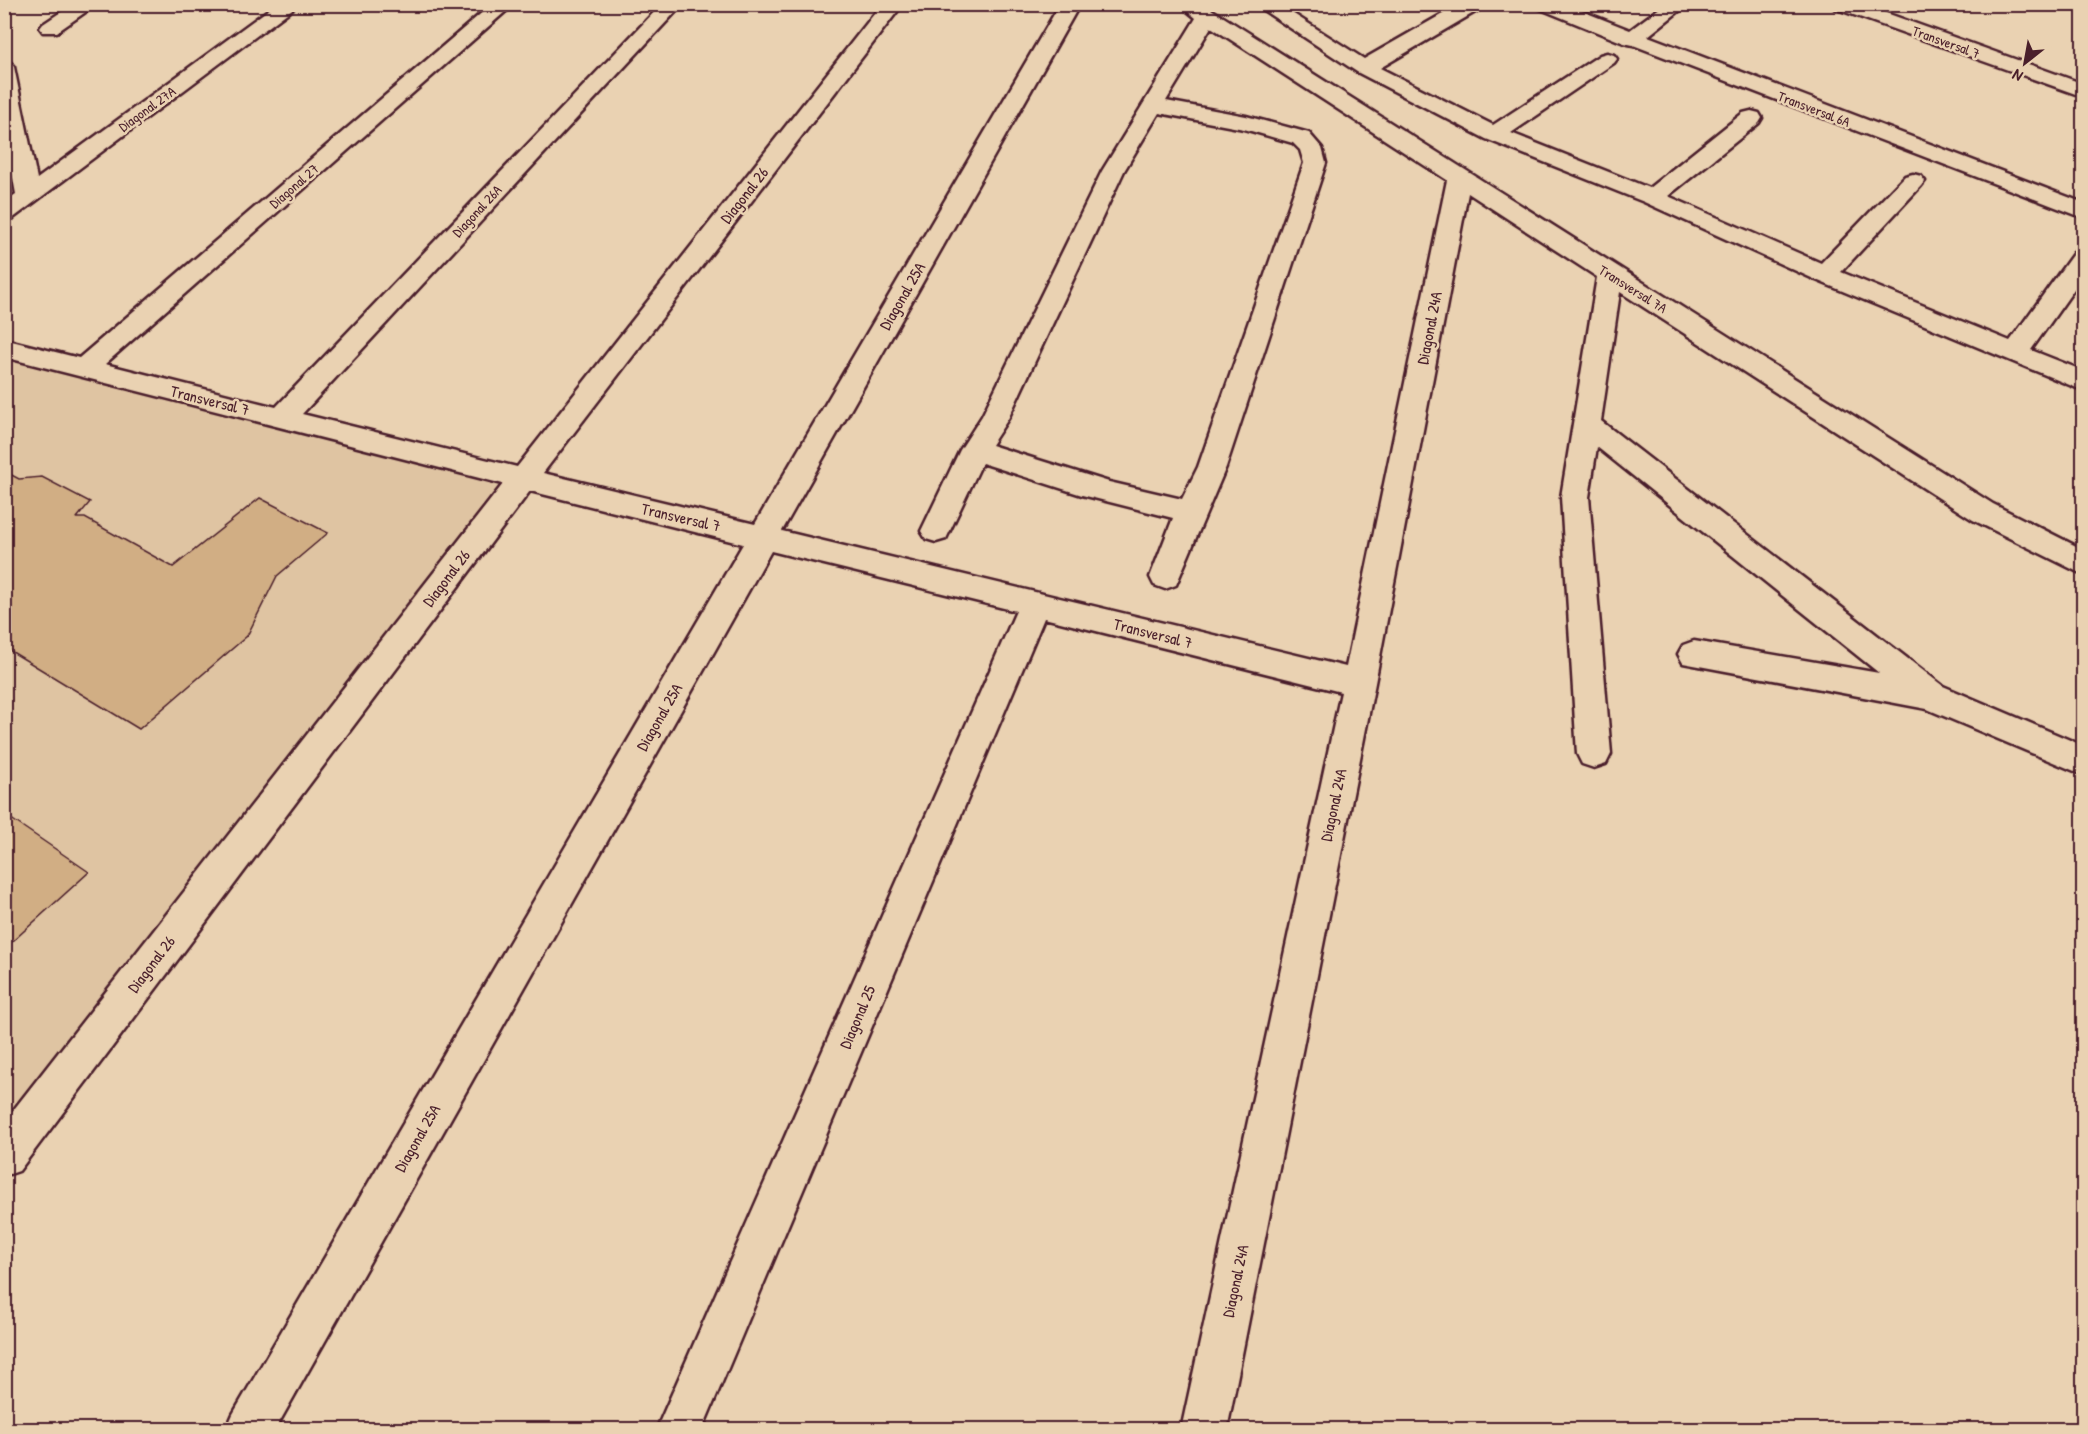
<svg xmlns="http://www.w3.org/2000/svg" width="2088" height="1434" viewBox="0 0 2088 1434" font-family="'Patrick Hand',sans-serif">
<rect width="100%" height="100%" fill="#ead2b2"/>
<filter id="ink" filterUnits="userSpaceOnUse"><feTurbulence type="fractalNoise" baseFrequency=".0167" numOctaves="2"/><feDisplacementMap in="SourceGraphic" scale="12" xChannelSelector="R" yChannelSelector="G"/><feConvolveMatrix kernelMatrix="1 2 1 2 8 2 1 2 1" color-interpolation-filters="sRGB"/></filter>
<g filter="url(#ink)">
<path fill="#dfc4a2" d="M5 348 523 479 5 1156Z"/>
<g fill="#d1ae84" stroke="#4a1f2b" stroke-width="1.5">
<path d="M4 471 19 479 42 477 90 502 77 518H85L173 567 260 498 328 533 277 576 247 636 139 729 4 647Z"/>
<path d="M4 814 89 872 4 949Z"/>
</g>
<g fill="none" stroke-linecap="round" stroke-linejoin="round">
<defs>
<g id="street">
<path d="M73 4H97L57 32H43L40 28 43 24Z"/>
<path d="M276 4H299L12 219 4 221V202L16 194 4 129V61L11 63 14 67 37 179Z"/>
<path d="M492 4H514L105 364 276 407 662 4H683L302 414 517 467 882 4H903L543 473 755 524 1060 4H1080L782 531 1346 667 1447 180 1211 27 1166 101 1246 116 1309 133 1322 148 1326 163 1226 467 1176 585 1165 589 1154 585 1150 577 1173 518 1082 495 982 463 946 539 936 542 926 539 921 531 960 450 982 416 1102 171 1196 18 1180 5 1203 4 1993 504 2084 550V575L1973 520 1620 292 1601 421 1943 686 2084 746V775L1927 709 1683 663 1678 654 1683 645 1694 641 1879 673 1597 447 1589 497 1611 754 1606 764 1594 768 1582 764 1577 754 1561 497 1597 277 1468 193 1375 683 1227 1430H1181L1341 692 1044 618 702 1430H656L1016 611 771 551 275 1430H226L233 1414 743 544 530 491 19 1171 4 1176V1122L503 484 4 357V339L79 358ZM1159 113 1244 129 1293 143 1300 150 1304 163 1198 467 1182 499 1109 482 991 445 1008 419 1124 171Z"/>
<path d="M1254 4H1278L1364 59 1460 4H1485L1482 8 1380 68 1493 125 1600 55 1607 53 1614 55 1617 59 1614 63 1511 133 1649 188 1743 113 1751 111 1759 113 1762 118 1759 123 1668 196 1821 263 1905 176 1913 174 1921 176 1925 181 1921 186 1841 272 2010 341 2075 251 2084 249V275L2031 350 2084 371V391L1816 280 1644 202 1486 139 1357 72Z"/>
<path d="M1535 4H1564L1630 30 1665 4H1688L1648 36 2084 203V218L1633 45 1624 43 1538 8Z"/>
<path d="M1831 4H1861L2084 84V97L1834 8Z"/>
</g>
</defs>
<use href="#street" stroke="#4a1f2b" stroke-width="5"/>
<use href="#street" fill="#ead2b2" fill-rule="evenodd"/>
</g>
</g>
<g text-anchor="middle" stroke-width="5" stroke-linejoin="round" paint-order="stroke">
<g font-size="14" fill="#4a1f2b" stroke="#ead2b2">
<text transform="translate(1946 42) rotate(20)" y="5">Transversal 7</text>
<text transform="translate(147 109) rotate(-36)" y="5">Diagonal 27A</text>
<text transform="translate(1814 109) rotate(21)" y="5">Transversal 6A</text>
<text transform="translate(294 186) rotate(-41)" y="5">Diagonal 27</text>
<text transform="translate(477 211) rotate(-47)" y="5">Diagonal 26A</text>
<text transform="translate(1633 289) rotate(32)" y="5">Transversal 7A</text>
</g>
<g font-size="16" fill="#4a1f2b" stroke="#ead2b2">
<text transform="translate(744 195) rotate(-52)" y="6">Diagonal 26</text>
<text transform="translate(902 296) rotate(-60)" y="6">Diagonal 25A</text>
<text transform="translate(1429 328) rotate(-79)" y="6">Diagonal 24A</text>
<text transform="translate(210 400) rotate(14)" y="6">Transversal 7</text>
<text transform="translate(681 517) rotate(13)" y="6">Transversal 7</text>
<text transform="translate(446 578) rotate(-53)" y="6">Diagonal 26</text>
<text transform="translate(1153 633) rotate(14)" y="6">Transversal 7</text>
<text transform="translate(659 717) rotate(-60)" y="6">Diagonal 25A</text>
<text transform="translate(1333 805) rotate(-78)" y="6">Diagonal 24A</text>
<text transform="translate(151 964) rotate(-53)" y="6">Diagonal 26</text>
<text transform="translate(857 1017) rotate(-67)" y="6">Diagonal 25</text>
<text transform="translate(417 1138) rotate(-60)" y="6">Diagonal 25A</text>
<text transform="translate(1235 1281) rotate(-78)" y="6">Diagonal 24A</text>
</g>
</g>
<rect width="2088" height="1434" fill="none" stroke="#ead2b2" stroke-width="24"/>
<rect x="12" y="12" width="2064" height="1410" fill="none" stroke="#4a1f2b" stroke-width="2" filter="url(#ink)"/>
<g transform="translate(2025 63) rotate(211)" stroke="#ead2b2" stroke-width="4.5" paint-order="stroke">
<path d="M0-4.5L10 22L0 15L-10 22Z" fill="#4a1f2b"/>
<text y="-9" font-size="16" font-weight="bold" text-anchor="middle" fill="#4a1f2b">N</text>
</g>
</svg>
